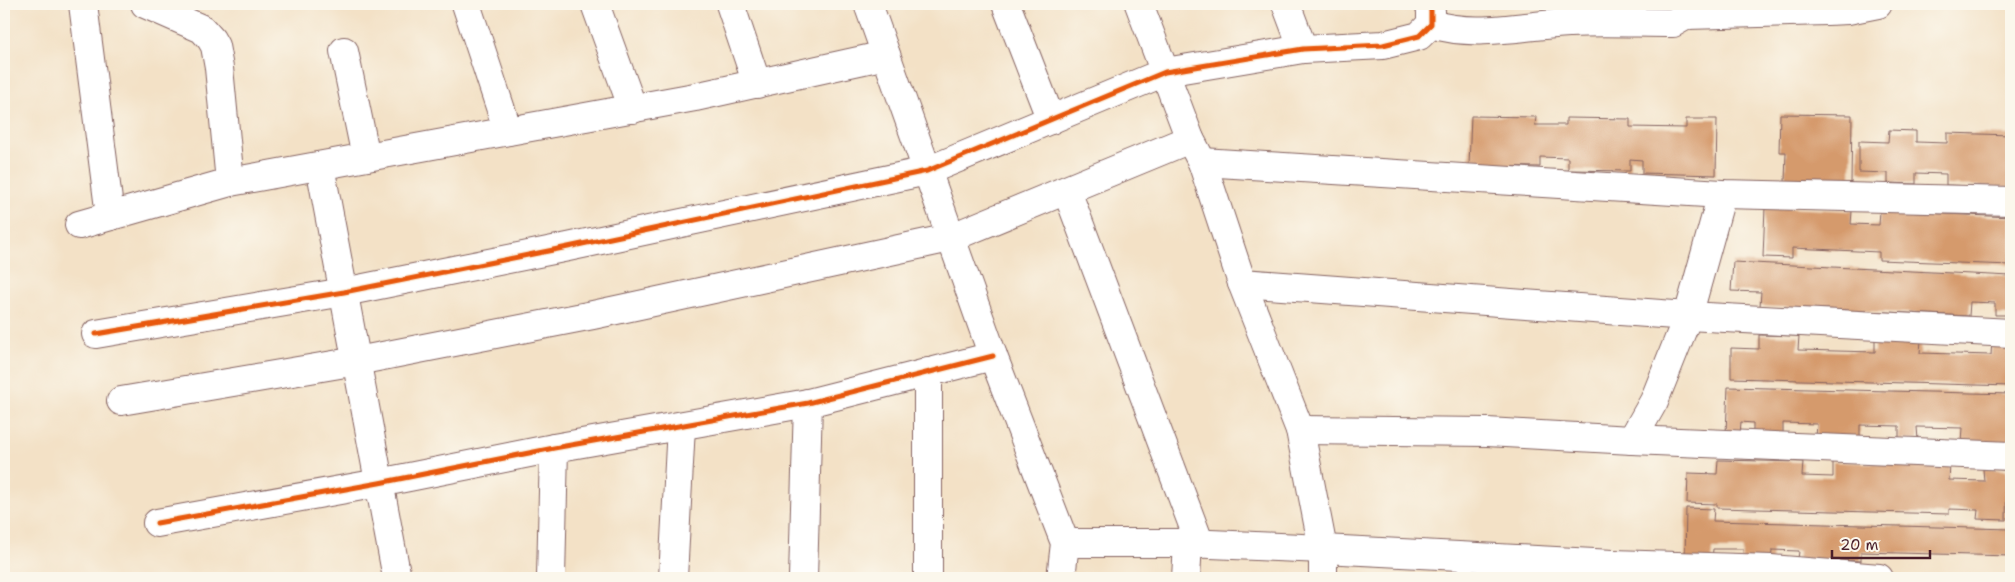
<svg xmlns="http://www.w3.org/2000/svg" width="2015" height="582" viewBox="0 0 2015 582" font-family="'Shantell Sans',sans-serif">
<rect width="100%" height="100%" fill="#fbf7ec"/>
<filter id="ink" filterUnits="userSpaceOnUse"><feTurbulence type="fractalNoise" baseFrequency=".02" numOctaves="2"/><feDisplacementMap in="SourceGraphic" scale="10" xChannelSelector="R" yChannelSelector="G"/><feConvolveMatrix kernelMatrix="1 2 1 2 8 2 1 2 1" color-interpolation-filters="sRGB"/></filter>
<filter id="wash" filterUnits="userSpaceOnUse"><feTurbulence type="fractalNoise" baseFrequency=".0096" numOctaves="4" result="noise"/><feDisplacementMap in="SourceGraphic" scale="20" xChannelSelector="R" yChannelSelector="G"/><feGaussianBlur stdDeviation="1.12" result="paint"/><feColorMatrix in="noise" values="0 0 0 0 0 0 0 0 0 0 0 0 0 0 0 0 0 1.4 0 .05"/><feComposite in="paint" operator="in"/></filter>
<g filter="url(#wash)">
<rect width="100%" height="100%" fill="#f3e1c6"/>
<g id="blocks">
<g fill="#d59a6c">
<path d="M1780 114 1852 115 1851 183 1785 182 1786 152H1779Z"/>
<path d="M1471 116 1536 117 1535 125H1566V118L1630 119V127L1686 128V119H1717L1716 175 1642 173V160L1630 159V171L1568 170V158L1540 157V167L1469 166Z"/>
<path d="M1889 130 1916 131V142L1947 143V133L2011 135V187L1946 185V174L1916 173V184L1888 183V173L1859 172V141L1888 142Z"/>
<path d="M1765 207 1852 211 1851 224 1879 225 1880 211 2011 217V265L1879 260V252L1792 248V258L1763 257Z"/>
<path d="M1733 262 2011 276V315H1995V303L1970 302 1969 316 1760 306 1761 292 1731 291Z"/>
<path d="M1759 335 1799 336 1798 350 1875 352V338L1921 340 1920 353 1991 355 1992 340 2011 341V386L1731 378V348L1759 349Z"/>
<path d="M1728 387 2011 394V443L1962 442 1963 428 1917 427 1918 440H1899V426L1860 425V439L1816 437 1817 424 1783 423V437L1753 436V423L1741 422 1740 434 1726 433Z"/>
<path d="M1718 460 1803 462 1802 476 1833 477V462L1950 465 1949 480 1984 481 1983 469 2007 470 2006 520 1977 519 1978 510 1949 509V514L1717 508V504L1687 503 1688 473 1717 474Z"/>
<path d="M1686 508 1714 509 1713 521 2011 529V556L1861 552V561L1798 559 1799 551 1772 550 1771 565 1742 564 1743 549H1713L1712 560H1685Z"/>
</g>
</g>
</g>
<g filter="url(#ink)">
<use href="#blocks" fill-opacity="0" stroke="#856361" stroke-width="1"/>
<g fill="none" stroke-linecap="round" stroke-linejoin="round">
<defs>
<g id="street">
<path d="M83 4 110 216"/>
<path d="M145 4 202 29 211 39 215 46 219 68 230 182"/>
<path d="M466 4 508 131"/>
<path d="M595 4 633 109"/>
<path d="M730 4 757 84"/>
<path d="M868 4 993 356 1065 543 1061 578"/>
<path d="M1006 4 1051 120"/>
<path d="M1139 4 1190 139 1202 162 1242 283 1300 430 1323 549V578"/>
<path d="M1286 4 1303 49"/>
<path d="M1687 15 1827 11 1848 10 1878 4"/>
<path d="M1431 24C1476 38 1523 25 1569 23 1603 21 1638 23 1673 23L1687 15 1691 4"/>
<path d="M344 51 366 157"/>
<path d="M1202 162 1722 194 2011 201"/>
<path d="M320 166 397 578"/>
<path d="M1067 191 1200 544"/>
<path d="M79 225 230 182 695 97 886 55"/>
<path d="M1242 283 1688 316 2011 333"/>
<path d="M96 334 344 292 568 247 927 171 1165 72 1303 49 1383 45 1419 36 1431 24V11L1429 4"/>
<path d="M928 372V578"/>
<path d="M121 401 357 361 593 315 950 238 1190 139"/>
<path d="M1300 430 1487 432 1632 440 1654 401 1688 316 1722 194"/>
<path d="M1632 440 2011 456"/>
<path d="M157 523 379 483 554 448 808 403 993 356"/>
<path d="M1065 543H1188L1323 549 1613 564 1771 569 1879 578"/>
<path d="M551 578 554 448"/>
<path d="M673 578 681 426"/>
<path d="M803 578 808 403"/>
<path d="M1186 578 1188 543"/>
</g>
</defs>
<use href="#street" stroke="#856361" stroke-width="30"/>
<use href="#street" stroke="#fff" stroke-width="28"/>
<defs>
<g id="cycleway">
<path d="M96 334 344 292 568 247 927 171 1165 72 1303 49 1383 45 1419 36 1431 24V11L1429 4"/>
<path d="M157 523 379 483 554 448 808 403 993 356"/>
</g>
</defs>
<use href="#cycleway" stroke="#fbf7ec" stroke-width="8"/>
<use href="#cycleway" stroke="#e8590c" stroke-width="5"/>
</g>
</g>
<rect width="2015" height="582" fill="none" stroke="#fbf7ec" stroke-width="20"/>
<path d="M1832 550v8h98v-8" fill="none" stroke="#4a1f2b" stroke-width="2.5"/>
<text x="1840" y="550" font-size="15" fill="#4a1f2b" stroke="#fbf7ec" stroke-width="4" paint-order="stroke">20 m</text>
</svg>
